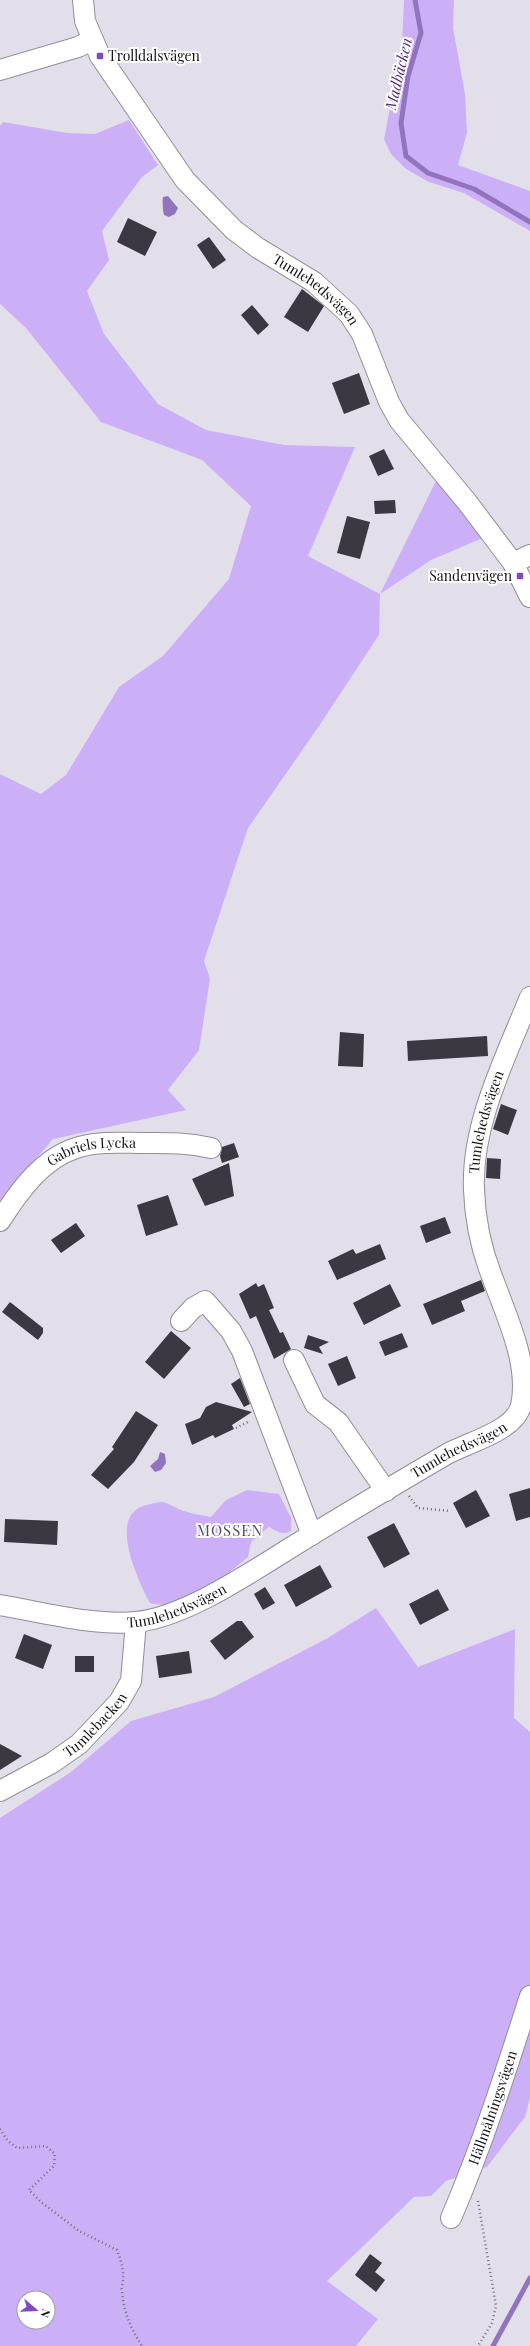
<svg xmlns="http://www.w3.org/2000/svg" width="530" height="2346" viewBox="0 0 530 2346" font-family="'Playfair Display',serif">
<rect width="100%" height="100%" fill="#e3dfea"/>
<g fill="#cbb0f7" fill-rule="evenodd">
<path d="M404 0H454L453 28 465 94 467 133 458 165 530 191V231L464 193 429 182 406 169 391 154 384 139 402 45Z"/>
<path d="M129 120 158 165 142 177 102 231 109 260 87 291 104 334 158 404 206 430 284 445 355 447 308 556 380 594 436 481 461 509 483 538 431 560 380 594 379 635 319 726 248 828 204 961 210 979 199 1050 168 1090 186 1110 53 1139 0 1201V774L41 794 66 775 119 687 163 656 229 579 251 506 202 460 101 422 26 328 0 304V126L3 122 67 133 95 134Z"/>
<path d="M247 1490 279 1494 291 1518V1531C282 1536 277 1531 269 1527L251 1542 248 1557C220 1579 188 1612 150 1603 138 1581 106 1513 147 1505 151 1504 157 1502 162 1502 169 1503 177 1509 184 1511 193 1514 202 1515 211 1517L226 1500Z"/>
<path d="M376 1608 418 1667 515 1629 514 1718 530 1732V2098L525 2117 487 2167 446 2181 431 2196 414 2197 327 2281 378 2319 356 2346H0V1818L71 1772 131 1721 214 1697 326 1639ZM24 2298H48V2322H24Z"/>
</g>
<g fill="#9174bd">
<path d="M168 196 178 208 175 214 169 217 164 215C163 212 162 200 163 197Z"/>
<path d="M160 1452 165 1454 166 1463 161 1470 155 1472 150 1466 158 1459Z"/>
</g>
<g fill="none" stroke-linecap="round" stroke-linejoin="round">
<g stroke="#9174bd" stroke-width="5">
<path d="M415 0 421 33 408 76 401 123 406 156 428 173 474 189 530 222"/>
<path d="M493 2346 530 2278"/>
</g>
</g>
<g fill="#3b3841">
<path d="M128 218 157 232 145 256 117 242Z"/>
<path d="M209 237 226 260 213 269 197 245Z"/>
<path d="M302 289 324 306 308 332 284 317Z"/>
<path d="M252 305 269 325 258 335 241 315Z"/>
<path d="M359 373 370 404 344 414 332 383Z"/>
<path d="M384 449 394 469 378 476 369 456Z"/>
<path d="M395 500 396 513 375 514 374 501Z"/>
<path d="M347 516 370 522 360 559 337 553Z"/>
<path d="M340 1032 364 1034 363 1067 338 1066Z"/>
<path d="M487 1036 488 1056 408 1061 407 1041Z"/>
<path d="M501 1104 517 1110 508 1135 493 1129Z"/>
<path d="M234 1143 239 1157 222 1163 220 1156 222 1147Z"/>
<path d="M487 1158 501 1159 500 1179 486 1178Z"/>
<path d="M229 1163 234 1196 205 1206 192 1179Z"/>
<path d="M168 1195 178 1225 146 1236 137 1205Z"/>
<path d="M445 1217 451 1233 426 1243 420 1226Z"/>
<path d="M76 1223 85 1236 61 1253 51 1240Z"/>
<path d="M380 1244 386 1259 337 1280 328 1261 353 1249 356 1254Z"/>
<path d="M481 1280 485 1291 461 1301 465 1311 432 1325 423 1304Z"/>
<path d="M256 1283 258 1287 264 1284 274 1308 269 1310 280 1333 283 1332 291 1349 274 1359 256 1316 250 1319 239 1294Z"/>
<path d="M390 1284 401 1306 364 1325 353 1303Z"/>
<path d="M10 1302 43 1328V1333L38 1340 2 1312Z"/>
<path d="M171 1331 191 1348 164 1379 145 1362Z"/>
<path d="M402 1333 408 1347 385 1356 379 1342Z"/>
<path d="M308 1335 329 1342 319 1347 323 1354 304 1348Z"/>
<path d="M347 1356 356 1378 338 1386 328 1364Z"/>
<path d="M240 1378 250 1404 244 1407 231 1384Z"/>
<path d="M216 1402 252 1412 232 1425 234 1429 215 1438 213 1435 192 1445 185 1424 200 1418 206 1407Z"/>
<path d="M136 1411 158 1425 134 1462 108 1489 91 1475 114 1449 112 1447Z"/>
<path d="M530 1488V1517L516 1521 509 1494Z"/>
<path d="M476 1490 490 1516 466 1528 453 1503Z"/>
<path d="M5 1519 58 1521 57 1545 4 1542Z"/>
<path d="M394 1523 410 1554 384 1568 367 1537Z"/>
<path d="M320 1565 332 1587 296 1607 284 1585Z"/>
<path d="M265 1587 275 1603 263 1610 254 1594Z"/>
<path d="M438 1589 449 1610 420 1625 409 1604Z"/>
<path d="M237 1621H242L254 1637 225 1660 210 1641Z"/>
<path d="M24 1634 52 1645 43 1669 15 1658Z"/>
<path d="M189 1651 192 1673 159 1678 156 1656Z"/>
<rect x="75" y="1656" width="19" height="16"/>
<path d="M0 1744 22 1756 0 1770Z"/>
<path d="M370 2254 382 2263 375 2272 385 2280 376 2292 355 2275Z"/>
</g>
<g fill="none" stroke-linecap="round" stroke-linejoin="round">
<defs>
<g id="minor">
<path id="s1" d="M83 0 85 21 100 56 185 180 234 230 258 248 314 282 349 314 362 334 389 402 399 420 467 502 513 563 530 597"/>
<path d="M0 70 78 47 92 40"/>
<path d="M513 563 530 555"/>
<path id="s2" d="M0 1221C19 1191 42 1159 76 1148 96 1141 120 1143 141 1143 166 1143 185 1142 211 1148"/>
<path d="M181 1321 193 1308 205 1301 231 1331 242 1351 312 1535"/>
<path d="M294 1360 315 1404 338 1422 386 1491"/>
<path id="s3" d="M0 1605C42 1612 93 1626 136 1622 186 1617 251 1572 295 1545 345 1514 396 1484 447 1454 469 1442 514 1431 521 1406 530 1364 507 1318 493 1279 482 1252 475 1219 474 1190 471 1124 506 1057 530 997"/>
<path id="s4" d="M0 1791 52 1763 79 1744 119 1702 131 1681 136 1622"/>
<path id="s5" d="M451 2218C482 2146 506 2071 530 1996"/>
</g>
</defs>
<use href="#minor" stroke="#908d97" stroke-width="22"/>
<g stroke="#716f75" stroke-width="2.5" stroke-dasharray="1 3" stroke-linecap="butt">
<path d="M236 1428 250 1421"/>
<path d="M409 1496 418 1508 450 1511"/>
<path d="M0 2129 8 2141 17 2148 46 2146 55 2154 54 2166 29 2190 41 2202 79 2231 117 2250C121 2260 124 2270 123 2281 123 2284 121 2287 122 2290 123 2311 131 2329 142 2346"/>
<path d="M478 2201 496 2306 492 2323 478 2346"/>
</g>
<use href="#minor" stroke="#fff" stroke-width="20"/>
</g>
<g fill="#8049c0" stroke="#fff" stroke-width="1.5">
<rect x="96" y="52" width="8" height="8" rx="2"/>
<rect x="516" y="572" width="8" height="8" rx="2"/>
</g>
<g text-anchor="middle" stroke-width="4" stroke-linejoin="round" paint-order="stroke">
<g font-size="14" fill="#121114" stroke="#fff" text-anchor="start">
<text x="108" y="61">Trolldalsvägen</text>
<text x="512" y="581" text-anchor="end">Sandenvägen</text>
</g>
<g font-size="14" fill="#121114" stroke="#fff">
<text dy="5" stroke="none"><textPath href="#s1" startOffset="381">Tumlehedsvägen</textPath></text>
<text dy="5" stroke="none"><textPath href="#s3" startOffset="876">Tumlehedsvägen</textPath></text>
<text dy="5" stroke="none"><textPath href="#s2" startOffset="122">Gabriels Lycka</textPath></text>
<text dy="5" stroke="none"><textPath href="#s3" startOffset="505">Tumlehedsvägen</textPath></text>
<text dy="5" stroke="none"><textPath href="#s3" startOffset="181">Tumlehedsvägen</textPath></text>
<text dy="5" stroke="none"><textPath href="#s4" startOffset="117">Tumlebacken</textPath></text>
<text dy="5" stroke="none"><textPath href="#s5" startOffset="118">Hällmålningsvägen</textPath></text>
</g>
<g font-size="15" font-style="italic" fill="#532a82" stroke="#fff">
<text transform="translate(399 74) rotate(-77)" y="5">Madbäcken</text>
</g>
<g font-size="15" letter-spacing="1" fill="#4e4b54" stroke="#fff">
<text x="230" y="1536">MOSSEN</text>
</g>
</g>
<g transform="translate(36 2310) rotate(109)"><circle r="19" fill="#ffffff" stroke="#a0a0a1"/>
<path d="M0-3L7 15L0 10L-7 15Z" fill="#8049c0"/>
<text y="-6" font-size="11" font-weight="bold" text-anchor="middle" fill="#121114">N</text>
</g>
</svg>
